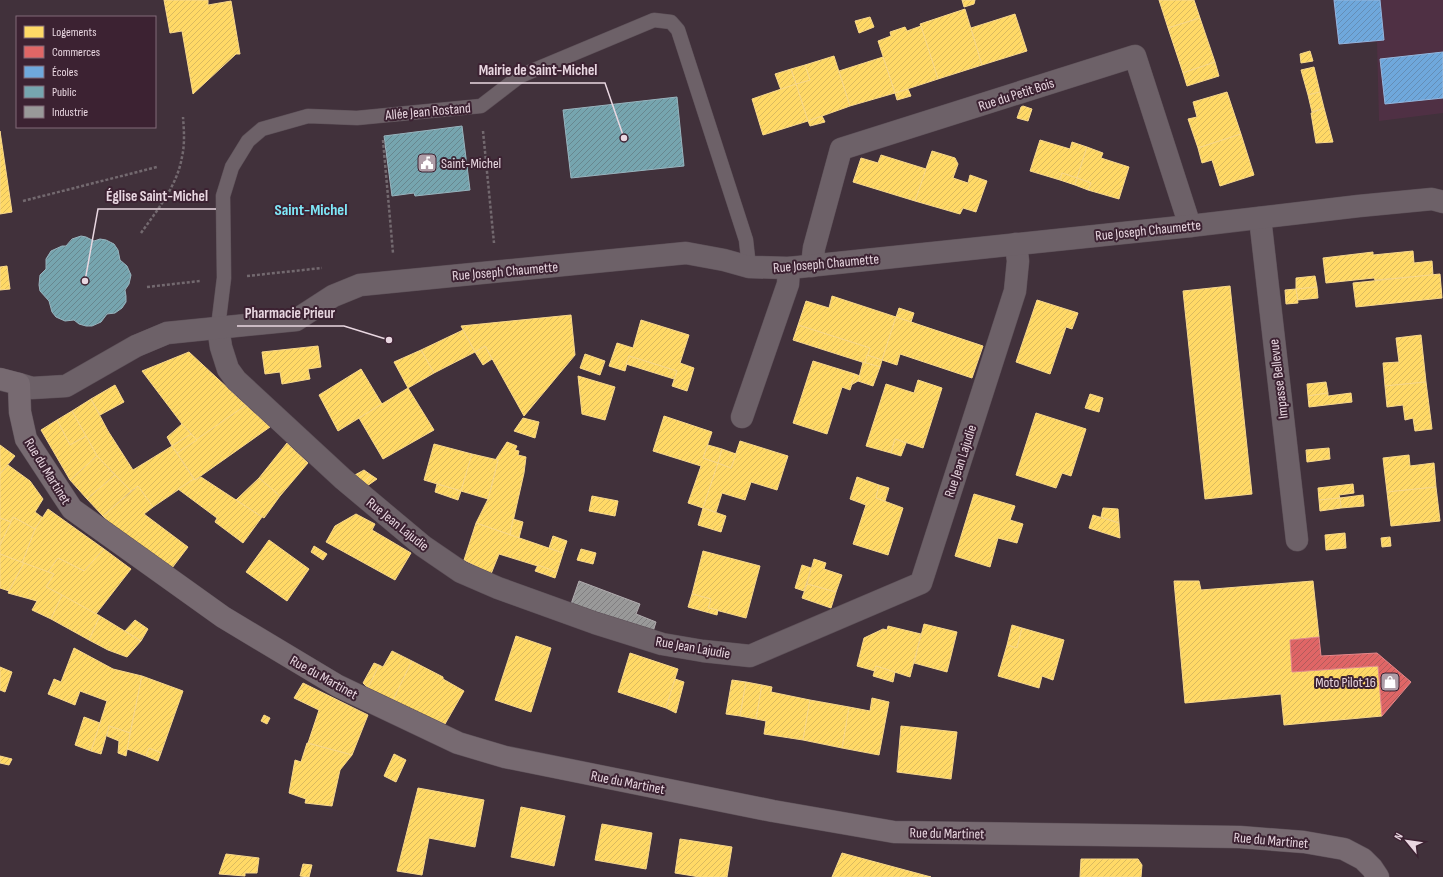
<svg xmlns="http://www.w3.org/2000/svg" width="1443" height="877" viewBox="0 0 1443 877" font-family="'Sofia Sans Condensed',sans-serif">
<defs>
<pattern id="homes-hatch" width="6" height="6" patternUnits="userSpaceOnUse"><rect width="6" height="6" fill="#ffd966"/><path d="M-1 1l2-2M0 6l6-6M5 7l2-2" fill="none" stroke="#daba5f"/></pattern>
<pattern id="shops-hatch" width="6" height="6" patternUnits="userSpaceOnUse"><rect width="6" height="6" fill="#e06666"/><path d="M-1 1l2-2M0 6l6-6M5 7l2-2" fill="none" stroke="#b25b5c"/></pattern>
<pattern id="schools-hatch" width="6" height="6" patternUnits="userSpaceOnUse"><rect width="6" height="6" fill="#6fa8dc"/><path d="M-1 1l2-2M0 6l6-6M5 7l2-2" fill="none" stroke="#658eb6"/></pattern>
<pattern id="public-hatch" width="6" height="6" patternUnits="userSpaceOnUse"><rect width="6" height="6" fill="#76a5af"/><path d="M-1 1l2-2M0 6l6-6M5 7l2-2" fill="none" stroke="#68878f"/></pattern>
<pattern id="industry-hatch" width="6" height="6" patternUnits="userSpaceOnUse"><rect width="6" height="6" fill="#999"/><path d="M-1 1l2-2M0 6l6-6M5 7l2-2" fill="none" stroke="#807e80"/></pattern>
</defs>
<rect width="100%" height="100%" fill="#41313b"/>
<path fill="#4f3044" d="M1333 0H1443V113L1379 121 1377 42 1338 44Z"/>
<g fill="url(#homes-hatch)" stroke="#f8d88b">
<path d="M164 0H208V5L231 1 240 54H236L193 94 182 31 170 33Z"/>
<path d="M962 0H975L974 4 964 7Z"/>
<path d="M1159 0H1194L1200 18 1168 28Z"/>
<path d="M965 9 982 65 938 79 920 24Z"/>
<path d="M1015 14 1027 51 982 65 971 28Z"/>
<path d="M870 17 874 27 859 33 855 21Z"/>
<path d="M1200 18 1215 62 1183 73 1168 28Z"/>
<path d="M921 26 938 79 895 93 878 41 891 36 890 32 905 27 907 31Z"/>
<path d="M1310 51 1313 61 1301 63 1300 54Z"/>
<path d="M834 56 850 106 808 121 796 84 810 80 805 65Z"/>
<path d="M883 57 895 93 850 106 839 71Z"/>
<path d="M1215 62 1219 76 1187 86 1183 73Z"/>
<path d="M805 65 810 80 796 84 791 69Z"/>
<path d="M1314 67 1320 92 1308 95 1301 70Z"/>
<path d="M791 69 796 84 781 90 775 74Z"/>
<path d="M796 84 808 121 763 135 752 99Z"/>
<path d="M908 89 911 96 897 100 895 93Z"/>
<path d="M1227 92 1241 134 1198 148 1188 119 1197 117 1193 102Z"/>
<path d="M1320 92 1324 108 1312 112 1308 95Z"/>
<path d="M1023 106 1032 109 1028 121 1017 118 1021 107Z"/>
<path d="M1324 108 1333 142 1316 143 1311 113Z"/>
<path d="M822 116 825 122 810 126 808 121Z"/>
<path d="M0 131 12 212 0 214Z"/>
<path d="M1241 134 1254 175 1220 186 1212 160 1202 163 1198 148Z"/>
<path d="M1040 140 1070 149 1072 142 1087 147 1077 178 1062 173 1060 180 1030 171Z"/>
<path d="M1087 147 1103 153 1101 158 1129 167 1119 199 1088 190 1091 183 1077 178Z"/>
<path d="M932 151 955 158 958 164 953 178 968 183 970 175 987 181 976 212 963 208 960 214 915 201Z"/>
<path d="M881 155 926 169 915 201 853 182 861 158 878 163Z"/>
<path d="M1062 173 1077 178 1075 185 1060 180Z"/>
<path d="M1077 178 1091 183 1088 190 1075 185Z"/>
<path d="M1413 251 1414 263 1432 261 1433 275 1375 280 1374 278 1326 283 1323 258 1373 252V255Z"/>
<path d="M7 266 10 289 0 290V267Z"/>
<path d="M1440 274 1442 298 1356 307 1353 283Z"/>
<path d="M1315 276 1317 287 1296 289V278Z"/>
<path d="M1230 286 1252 494 1205 499 1183 291Z"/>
<path d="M1317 287 1318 298 1298 300 1296 289Z"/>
<path d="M1296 289 1298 303 1286 304 1285 290Z"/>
<path d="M832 296 896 317 882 360 867 355 870 348 798 325 806 301 829 308Z"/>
<path d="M1037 300 1078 313 1072 329 1066 327 1050 374 1016 362Z"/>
<path d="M899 308 914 313 911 322 896 317Z"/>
<path d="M571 315 575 355 524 416 485 346 475 352 461 326Z"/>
<path d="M896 317 983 346 972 378 900 354 897 365 882 360Z"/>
<path d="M641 320 689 335 680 363 694 368 687 391 672 386 677 371 629 356 625 371 609 366 617 343 633 348Z"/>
<path d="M798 325 870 348 865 363 793 340Z"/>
<path d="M463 330 475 352 434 373 421 350Z"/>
<path d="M1421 335 1426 382 1385 386 1383 363 1399 362 1396 338Z"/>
<path d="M318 346 321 367 308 369 310 379 282 384 280 372 265 374 262 352Z"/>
<path d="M485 346 492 359 483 365 475 352Z"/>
<path d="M421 350 434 373 408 388 394 362Z"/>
<path d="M189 352 246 405 197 440 182 424 142 371Z"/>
<path d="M585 354 605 361 600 375 580 368Z"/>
<path d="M867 355 882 360 880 367 865 363Z"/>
<path d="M629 356 677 371 674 379 626 364Z"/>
<path d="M813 361 855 374 850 390 842 387 827 434 793 423Z"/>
<path d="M863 362 880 367 873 386 858 381Z"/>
<path d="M361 369 382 404 338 431 319 395Z"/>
<path d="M855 374 860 376 858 381 851 385Z"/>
<path d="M578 376 615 387 605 420 582 414Z"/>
<path d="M918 380 942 388 923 448 895 439 891 453 866 446 886 384 914 393Z"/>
<path d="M1326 382 1328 393 1308 396 1307 384Z"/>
<path d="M1426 382 1432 429 1415 431 1413 418 1405 420 1403 405 1387 407 1385 386Z"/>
<path d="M115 385 124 402 100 415 91 399Z"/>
<path d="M408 388 434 430 383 459 359 418Z"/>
<path d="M1328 393V396L1351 393 1352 402 1309 407 1308 396Z"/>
<path d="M1090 394 1103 398 1099 412 1085 408Z"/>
<path d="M91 399 108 431 133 470 172 446 194 479 153 507 138 486 131 491 97 456 72 411Z"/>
<path d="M246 405 270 427 195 480 177 453Z"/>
<path d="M72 411 86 436 70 445 57 420Z"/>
<path d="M1036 413 1086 429 1071 476 1062 473 1056 488 1016 475Z"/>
<path d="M664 416 712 432 703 458 718 463 703 508 688 503 701 466 653 451Z"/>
<path d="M523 418 539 422 535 438 514 431Z"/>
<path d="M57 420 70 445 86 436 97 456 70 480 41 430Z"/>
<path d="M182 424 191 434 172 446 167 437Z"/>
<path d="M191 434 197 440 177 453 172 446Z"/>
<path d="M895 439 906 443 901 456 891 453Z"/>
<path d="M740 441 788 456 777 490 751 482 745 500 722 493 716 512 703 508 718 463 731 468Z"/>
<path d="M507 442 517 446 515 450 519 451 518 455 526 457 524 473 510 535 476 523 488 499 492 485 498 460 496 459Z"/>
<path d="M287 443 308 463 280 496 259 478Z"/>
<path d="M434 444 472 454 461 491 424 480Z"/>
<path d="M0 445 15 456 0 474Z"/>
<path d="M708 445 722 449 718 463 703 458Z"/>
<path d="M1329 448 1330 459 1307 462 1306 450Z"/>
<path d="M722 449 736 454 731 468 718 463Z"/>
<path d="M472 454 498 460 488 499 461 491Z"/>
<path d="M1409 455 1410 466 1434 463 1436 487 1387 492 1383 458Z"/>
<path d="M97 456 115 475 87 499 70 480Z"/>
<path d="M8 465 30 481 43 499 35 512 43 518 35 529 13 517 11 522 0 518V474Z"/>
<path d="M364 470 371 475 363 483 353 476Z"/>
<path d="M115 475 131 491 103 516 87 499Z"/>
<path d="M371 475 377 479 367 486 363 483Z"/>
<path d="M201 477 262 517 243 543 215 522 217 518 178 489 194 479 195 480Z"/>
<path d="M857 477 879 485 876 498 903 508 888 555 853 544 866 505 850 499Z"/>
<path d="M259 478 280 496 264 518 236 500Z"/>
<path d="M437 484 461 491 458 500 435 492Z"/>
<path d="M1353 484 1354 493 1339 495 1340 498 1319 500 1318 488Z"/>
<path d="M879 485 889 488 885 501 876 498Z"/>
<path d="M138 486 153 507 144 514 188 547 172 568 124 539 103 516Z"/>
<path d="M1436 487 1440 521 1391 526 1387 492Z"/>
<path d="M974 494 1015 506 1010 520 1023 524 1017 543 998 538 990 567 955 556Z"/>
<path d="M1363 495 1364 506 1341 508 1340 498Z"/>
<path d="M592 496 618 501 615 516 589 511Z"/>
<path d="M1340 498 1341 508 1320 511 1319 500Z"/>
<path d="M703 508 726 516 721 532 698 525Z"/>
<path d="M1103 508 1118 509 1119 523 1101 517Z"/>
<path d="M48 509 104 549 84 571 58 558 48 572 22 563 35 529Z"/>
<path d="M356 514 375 524 372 530 411 553 395 580 326 542 335 526Z"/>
<path d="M1093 515 1119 523 1120 538 1089 528Z"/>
<path d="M13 517 35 529 22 563 0 554V545Z"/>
<path d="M0 518 11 522 0 545Z"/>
<path d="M513 519 523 522 519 538 510 535Z"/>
<path d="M476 523 563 553 557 572 499 554 491 574 464 560Z"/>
<path d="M1345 533 1346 548 1326 550 1325 535Z"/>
<path d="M553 536 567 541 563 553 549 548Z"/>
<path d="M1390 537 1391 546 1382 547 1381 538Z"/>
<path d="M269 540 309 569 287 601 246 572Z"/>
<path d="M314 546 327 554 323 560 311 552Z"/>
<path d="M104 549 131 569 96 614 46 587 54 574 48 572 58 558 84 571Z"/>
<path d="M581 549 596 553 593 564 577 560Z"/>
<path d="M703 551 760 566 746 618 708 608 711 599 692 594Z"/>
<path d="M0 554 24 563 9 591 0 588Z"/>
<path d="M814 559 826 563 824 569 842 575 836 592 807 584Z"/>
<path d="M24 563 54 574 46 587 62 595 51 619 32 610 37 601 8 593Z"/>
<path d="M538 565 557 572 555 578 535 571Z"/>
<path d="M802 565 811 568 804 591 795 588Z"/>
<path d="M1174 581H1199L1201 590 1313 581 1319 637 1290 640 1292 672 1378 666 1382 716 1284 725 1281 694 1185 703Z"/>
<path d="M807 584 836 592 831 608 802 598Z"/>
<path d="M692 594 711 599 708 608 718 610 717 615 688 607Z"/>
<path d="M62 595 100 616 89 640 51 619Z"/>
<path d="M100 616 141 641 127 657 108 650 89 640Z"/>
<path d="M135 620 148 629 141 641 125 631Z"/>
<path d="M924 624 957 632 947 672 914 663Z"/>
<path d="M1012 625 1022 628 1017 648 1007 645Z"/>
<path d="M888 626 921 634 910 677 876 666 875 671 857 666 864 638 883 629 887 630Z"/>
<path d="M1022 628 1064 640 1053 680 1042 676 1039 688 998 676 1007 645 1017 648Z"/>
<path d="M516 636 551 648 531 712 495 700Z"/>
<path d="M74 648 113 669 142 676 130 733 109 726 101 754 91 751 107 701 80 691 75 705 48 694 54 679 61 682Z"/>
<path d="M392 651 412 661 392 702 368 688 379 665 383 667Z"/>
<path d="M630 653 678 669 666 708 618 692Z"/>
<path d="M412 661 443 677V679L464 691 445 724 392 702Z"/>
<path d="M374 663 379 665 368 688 363 683Z"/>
<path d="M876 666 895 672 893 682 873 676Z"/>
<path d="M0 667 12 672 5 692 0 690Z"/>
<path d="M142 676 183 691 161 753 149 748 146 756 127 749Z"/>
<path d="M675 679 684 682 676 713 666 708Z"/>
<path d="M732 680 746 682 740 716 726 714Z"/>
<path d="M746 682 762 685 756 719 740 716Z"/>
<path d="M303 683 368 715 352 755 308 743 319 710 294 698Z"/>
<path d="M762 685 772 687 771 692 810 700 803 740 764 734 766 721 756 719Z"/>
<path d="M872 698 889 702 879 755 842 748 849 707 870 711Z"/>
<path d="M810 700 849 707 842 748 803 740Z"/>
<path d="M264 715 270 718 267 724 261 721Z"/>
<path d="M84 717 100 723 91 751 75 745Z"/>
<path d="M109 726 130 733 126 756 118 753 119 741 107 736Z"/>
<path d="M901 726 957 732 951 779 897 772Z"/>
<path d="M307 743 352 755 340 770 332 806 305 803 306 799 289 793 295 760 301 762Z"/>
<path d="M149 748 161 753 158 761 146 756Z"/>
<path d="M394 754 406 760 396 782 384 776Z"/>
<path d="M0 756 12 759 9 765 0 763Z"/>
<path d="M418 788 484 800 475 847 429 838 422 875 397 871Z"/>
<path d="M521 807 565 816 554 866 511 857Z"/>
<path d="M602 824 652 833 646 869 595 860Z"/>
<path d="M680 839 732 847 727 877H700L675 873Z"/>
<path d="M842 853 931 877H832Z"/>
<path d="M226 854 259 858 257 873H245V876L219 874Z"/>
<path d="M1081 859H1138L1142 865 1141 877H1080Z"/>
<path d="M303 864 312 865 309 877 300 876Z"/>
</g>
<path fill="url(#shops-hatch)" stroke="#e3888b" d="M1319 637 1321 656 1377 653 1411 682 1382 716 1378 666 1292 672 1290 640Z"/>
<g fill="url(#schools-hatch)" stroke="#94b6de">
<path d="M1334 0H1380L1384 40 1339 44Z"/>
<path d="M1443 52V98L1385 104 1380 59Z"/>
</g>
<g fill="url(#public-hatch)" stroke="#98b4be">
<path d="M677 97 684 166 571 178 563 110Z"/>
<path d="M462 126 470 190 415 196 414 193 392 196 384 136Z"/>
<path d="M81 236 86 237 94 241 100 239 106 240 114 244 118 250 120 260 127 266 131 275 129 284 125 290 126 296V302L122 308 115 313 107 314 101 322 92 326H86L79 324 74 320 65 321 56 317 52 312 49 301 40 291 39 285 40 275 46 269V259L51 251 62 246H66L72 239Z"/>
</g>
<path fill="url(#industry-hatch)" stroke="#b1acaf" d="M579 581 640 604 636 614 656 622 652 635 571 604Z"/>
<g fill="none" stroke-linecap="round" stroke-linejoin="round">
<defs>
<path id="lane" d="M218 327 224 278 223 196 232 167 248 141 262 129 308 116 357 118 481 106 520 76 654 20 671 22 678 30 746 240 749 267"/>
<g id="street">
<path d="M1260 218 1297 540"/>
<path d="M812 266 814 248 841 149 1135 56 1190 226"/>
<path d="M218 327 221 347 228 369 236 380 343 479 423 546 461 572 498 588 595 623 662 644 703 651 750 656 921 583 1015 291 1018 261 1016 244"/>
<path d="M19 384 32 388 66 386 136 346 167 333 296 320 333 296 360 285 686 253 724 260 749 267 789 268 1190 226 1359 206 1432 199 1443 202"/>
<path d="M742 417 788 284 789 268"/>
</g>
<path id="secondary" d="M0 379 19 384 20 412 26 439 72 509 223 617 338 686 458 743 505 757 773 811 894 832 1240 837 1304 842 1344 849 1363 859 1372 868 1378 877"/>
</defs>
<use href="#lane" stroke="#5d5058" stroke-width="15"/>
<use href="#street" stroke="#5d5058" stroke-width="23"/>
<use href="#secondary" stroke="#5d5058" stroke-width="23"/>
<g stroke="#73696f" stroke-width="2.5" stroke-dasharray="3 2" stroke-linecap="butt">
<path d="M483 131 494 243"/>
<path d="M383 140 393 253"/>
<path d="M23 201 157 167"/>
<path d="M141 233C158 209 177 186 182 157 185 144 184 130 183 117"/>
<path d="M247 276 322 268"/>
<path d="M147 287 200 281"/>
</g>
<use href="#lane" stroke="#6d6168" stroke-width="14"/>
<use href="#street" stroke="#6d6168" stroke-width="22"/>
<use href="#secondary" stroke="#776a71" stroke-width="22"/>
</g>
<defs>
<symbol id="civic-square" viewBox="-11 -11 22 22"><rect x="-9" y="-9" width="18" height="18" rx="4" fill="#ae9da7" stroke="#3c2232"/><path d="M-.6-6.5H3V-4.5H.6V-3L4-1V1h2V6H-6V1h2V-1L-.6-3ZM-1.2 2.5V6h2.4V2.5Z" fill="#fff"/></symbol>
<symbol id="shop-square" viewBox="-11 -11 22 22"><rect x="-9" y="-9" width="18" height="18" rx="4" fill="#ae9da7" stroke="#3c2232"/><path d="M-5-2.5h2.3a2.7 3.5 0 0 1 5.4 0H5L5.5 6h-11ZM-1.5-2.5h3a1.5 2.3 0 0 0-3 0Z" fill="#fff"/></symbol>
</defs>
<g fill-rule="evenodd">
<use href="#civic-square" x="416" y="152" width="22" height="22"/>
<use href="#shop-square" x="1379" y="671" width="22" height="22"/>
</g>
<g text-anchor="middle" stroke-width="4" stroke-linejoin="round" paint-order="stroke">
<g font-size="14" fill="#e9d7e1" stroke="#3c2232">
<text transform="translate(1016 94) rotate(-18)" y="5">Rue du Petit Bois</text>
<text transform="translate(428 111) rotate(-5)" y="5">Allée Jean Rostand</text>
<text transform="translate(1148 230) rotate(-6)" y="5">Rue Joseph Chaumette</text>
<text transform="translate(826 263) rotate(-5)" y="5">Rue Joseph Chaumette</text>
<text transform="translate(505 271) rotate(-5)" y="5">Rue Joseph Chaumette</text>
<text transform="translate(1278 379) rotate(-97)" y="5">Impasse Bellevue</text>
<text transform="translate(960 461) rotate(-72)" y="5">Rue Jean Lajudie</text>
<text transform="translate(48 471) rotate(58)" y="5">Rue du Martinet</text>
<text transform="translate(398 524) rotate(39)" y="5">Rue Jean Lajudie</text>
<text transform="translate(693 647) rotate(10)" y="5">Rue Jean Lajudie</text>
<text transform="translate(324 677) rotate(29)" y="5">Rue du Martinet</text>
<text transform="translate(628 782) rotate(11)" y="5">Rue du Martinet</text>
<text transform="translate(947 833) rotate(1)" y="5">Rue du Martinet</text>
<text transform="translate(1271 840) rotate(5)" y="5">Rue du Martinet</text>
</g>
<g font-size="14" fill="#e9d7e1" stroke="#3c2232" text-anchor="start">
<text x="441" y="168">Saint-Michel</text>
<text x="1376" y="687" text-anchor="end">Moto Pilot 16</text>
</g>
<g font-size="16" font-weight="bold" fill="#7fe8f8" stroke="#3c2232">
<text x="311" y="215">Saint-Michel</text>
</g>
</g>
<path fill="none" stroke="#e9d7e1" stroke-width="1.5" d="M624 138L605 83H470M85 281L98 209H216M389 340L344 326H237"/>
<g fill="#e9d7e1" stroke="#3c2232" stroke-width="1.5">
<circle cx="624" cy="138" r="4"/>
<circle cx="85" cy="281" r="4"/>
<circle cx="389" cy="340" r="4"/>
</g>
<g font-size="15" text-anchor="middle" font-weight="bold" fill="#e9d7e1" stroke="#3c2232" stroke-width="4" stroke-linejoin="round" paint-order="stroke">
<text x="538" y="75">Mairie de Saint-Michel</text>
<text x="157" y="201">Église Saint-Michel</text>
<text x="290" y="318">Pharmacie Prieur</text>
</g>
<rect x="16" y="16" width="140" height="112" fill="#3c2232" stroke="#816a78"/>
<rect x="24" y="26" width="20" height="12" fill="#ffd966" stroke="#816a78"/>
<text x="52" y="36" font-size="12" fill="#e9d7e1">Logements</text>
<rect x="24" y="46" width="20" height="12" fill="#e06666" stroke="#816a78"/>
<text x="52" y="56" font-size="12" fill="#e9d7e1">Commerces</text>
<rect x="24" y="66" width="20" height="12" fill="#6fa8dc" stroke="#816a78"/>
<text x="52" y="76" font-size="12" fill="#e9d7e1">Écoles</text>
<rect x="24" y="86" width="20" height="12" fill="#76a5af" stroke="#816a78"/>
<text x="52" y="96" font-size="12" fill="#e9d7e1">Public</text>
<rect x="24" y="106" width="20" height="12" fill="#999999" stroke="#816a78"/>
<text x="52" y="116" font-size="12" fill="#e9d7e1">Industrie</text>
<g transform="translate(1407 841) rotate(299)" stroke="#3c2232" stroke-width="3" paint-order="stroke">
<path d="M0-3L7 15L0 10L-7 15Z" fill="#e9d7e1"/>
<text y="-6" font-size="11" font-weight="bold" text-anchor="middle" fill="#e9d7e1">N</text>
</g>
</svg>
